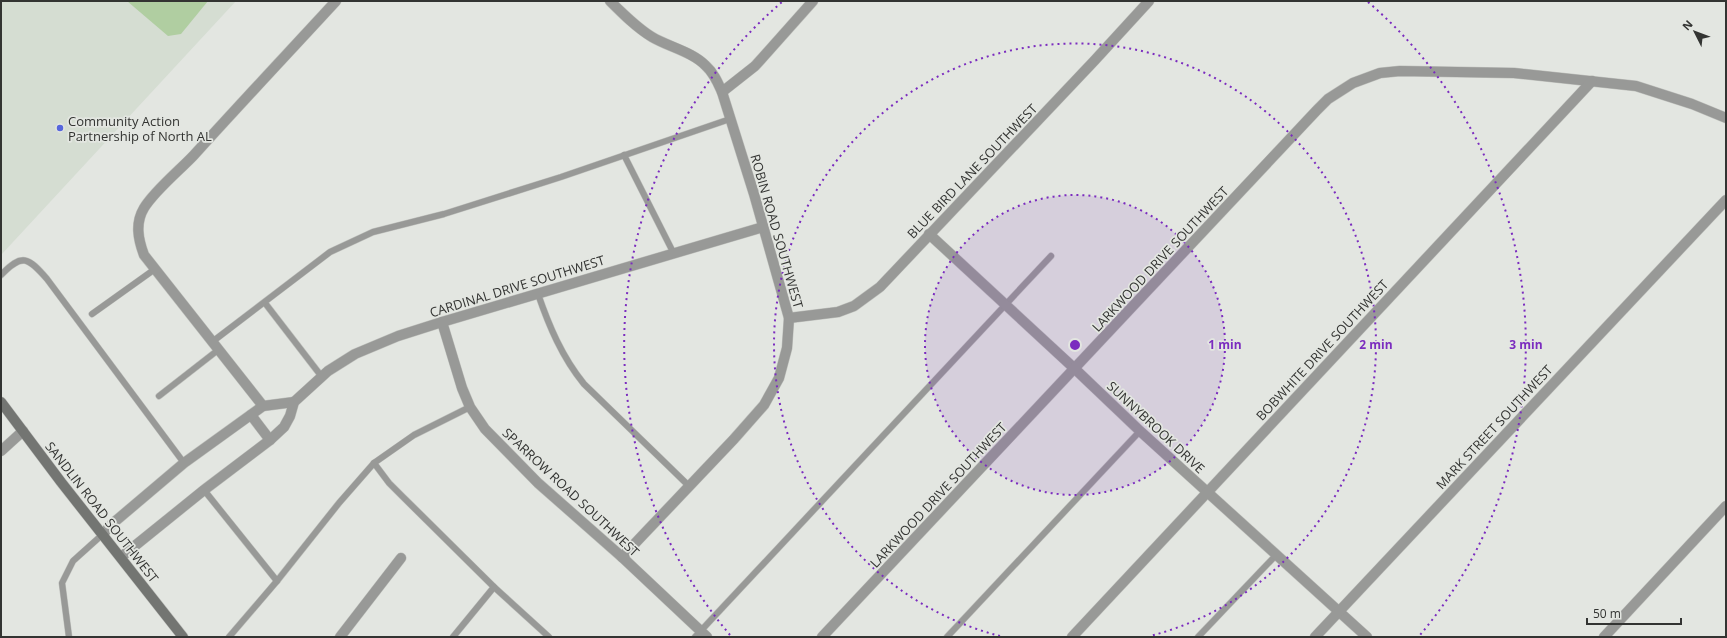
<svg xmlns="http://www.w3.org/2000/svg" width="1727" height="638" viewBox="0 0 1727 638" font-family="'Open Sans',sans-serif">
<rect width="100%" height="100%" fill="#e3e6e1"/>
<path fill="#d5ddd2" d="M1 1H236L1 255Z"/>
<path fill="#b0cea1" d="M127 1H208L181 34 168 36Z"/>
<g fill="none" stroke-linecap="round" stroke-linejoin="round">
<defs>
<g id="lane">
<path d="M624 155 673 252"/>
<path d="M1 275C22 253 28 257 47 279L184 463"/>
<path d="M538 294C549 326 562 357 584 384L689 486"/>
<path d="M265 303 322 377"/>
<path d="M92 314 155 269"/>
<path d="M212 342 330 252 373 232 444 214 561 177 730 119"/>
<path d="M159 396 218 350"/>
<path d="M374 463 389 483 402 496 494 587 549 637"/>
<path d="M204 490 277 581"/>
<path d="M69 637 62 583 73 561 103 534"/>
<path d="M229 637 277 581 339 503 374 463 414 435 470 407"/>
<path d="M453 637 494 587"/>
<path d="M695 637 1051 256"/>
<path d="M947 637 1140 431"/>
<path d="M1198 637 1277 554"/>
</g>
<g id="street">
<path d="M610 1C623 14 637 28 652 37 669 47 693 52 706 66 714 73 718 83 722 92L754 194 789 318 787 348 779 378 764 405 734 439 622 557"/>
<path d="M722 92 755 66 813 1"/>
<path d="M929 234 1075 369 1140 431 1367 637"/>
<path d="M789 318 838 312 854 306 880 287 1095 60 1149 1"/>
<path d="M442 322 462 388 470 407 485 429 538 483 622 557 707 637"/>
<path d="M263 406 144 255C138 239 135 223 144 208 155 190 179 171 194 155 241 103 289 52 336 1"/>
<path d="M251 415 270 440"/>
<path d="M1 451 23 431"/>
<path d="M103 534 112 524 184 463 263 406 294 402"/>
<path d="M121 557 204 490 270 440 284 427 290 416 294 402 328 371 355 354 398 336 442 322 763 227"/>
<path d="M340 637 401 558"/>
<path d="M822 637 1317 110 1328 99 1353 83 1380 73 1400 71 1514 73 1636 86 1692 104 1726 118"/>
<path d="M1072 637 1592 81"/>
<path d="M1315 637 1726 200"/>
<path d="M1604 637 1726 506"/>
</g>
<path id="secondary" d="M1 402 61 482 183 637"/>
</defs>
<use href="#lane" stroke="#c0c2be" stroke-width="7"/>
<use href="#street" stroke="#c0c2be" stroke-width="11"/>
<use href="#secondary" stroke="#c0c2be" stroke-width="11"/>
<use href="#lane" stroke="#989997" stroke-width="6"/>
<use href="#street" stroke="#989997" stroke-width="10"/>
<use href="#secondary" stroke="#737572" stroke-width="10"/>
</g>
<circle cx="1075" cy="345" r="150" fill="#7b2cbf" fill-opacity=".12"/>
<g fill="none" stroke="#7b2cbf" stroke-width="2" stroke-dasharray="2 4">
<circle cx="1075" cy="345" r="150"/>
<path d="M1000 636A301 301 0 1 1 1150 636"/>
<path d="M730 635A451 451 0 0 1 782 2M1368 2A451 451 0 0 1 1420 635"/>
</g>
<circle fill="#5666dc" stroke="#e3e6e1" stroke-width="1.5" cx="60" cy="128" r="4"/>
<g text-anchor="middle" stroke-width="3.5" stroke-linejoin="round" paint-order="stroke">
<g font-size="13" fill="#333432" stroke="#e3e6e1" text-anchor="start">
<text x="68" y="126">Community Action<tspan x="68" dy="15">Partnership of North AL</tspan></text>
</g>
<g font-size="13" fill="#333432" stroke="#e3e6e1">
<text transform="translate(972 171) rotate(-46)" y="5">BLUE BIRD LANE SOUTHWEST</text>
<text transform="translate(777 231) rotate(74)" y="5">ROBIN ROAD SOUTHWEST</text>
<text transform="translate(1160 259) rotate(-47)" y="5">LARKWOOD DRIVE SOUTHWEST</text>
<text transform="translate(517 286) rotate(-17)" y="5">CARDINAL DRIVE SOUTHWEST</text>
<text transform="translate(1322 350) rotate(-47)" y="5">BOBWHITE DRIVE SOUTHWEST</text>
<text transform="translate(1156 427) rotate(43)" y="5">SUNNYBROOK DRIVE</text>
<text transform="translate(1494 427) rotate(-47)" y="5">MARK STREET SOUTHWEST</text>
<text transform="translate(571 492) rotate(43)" y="5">SPARROW ROAD SOUTHWEST</text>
<text transform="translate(938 495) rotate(-47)" y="5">LARKWOOD DRIVE SOUTHWEST</text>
<text transform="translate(102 512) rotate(52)" y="5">SANDLIN ROAD SOUTHWEST</text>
</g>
</g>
<circle cx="1075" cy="345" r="6" fill="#7b2cbf" stroke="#e3e6e1" stroke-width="2"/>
<g font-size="12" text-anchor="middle" font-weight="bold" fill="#7b2cbf" stroke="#e3e6e1" stroke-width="3.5" stroke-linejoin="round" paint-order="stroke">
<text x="1225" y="349">1 min</text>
<text x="1376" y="349">2 min</text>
<text x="1526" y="349">3 min</text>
</g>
<rect width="1727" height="638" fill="none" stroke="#333432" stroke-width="4"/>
<g transform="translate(1695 32) rotate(312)" stroke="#e3e6e1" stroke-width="3" paint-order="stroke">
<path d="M0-3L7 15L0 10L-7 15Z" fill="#333432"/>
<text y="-6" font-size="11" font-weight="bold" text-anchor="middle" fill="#333432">N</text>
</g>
<path d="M1587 618v6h94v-6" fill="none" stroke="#333432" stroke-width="2"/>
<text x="1593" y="618" font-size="12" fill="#333432" stroke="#e3e6e1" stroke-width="3" paint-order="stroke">50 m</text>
</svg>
